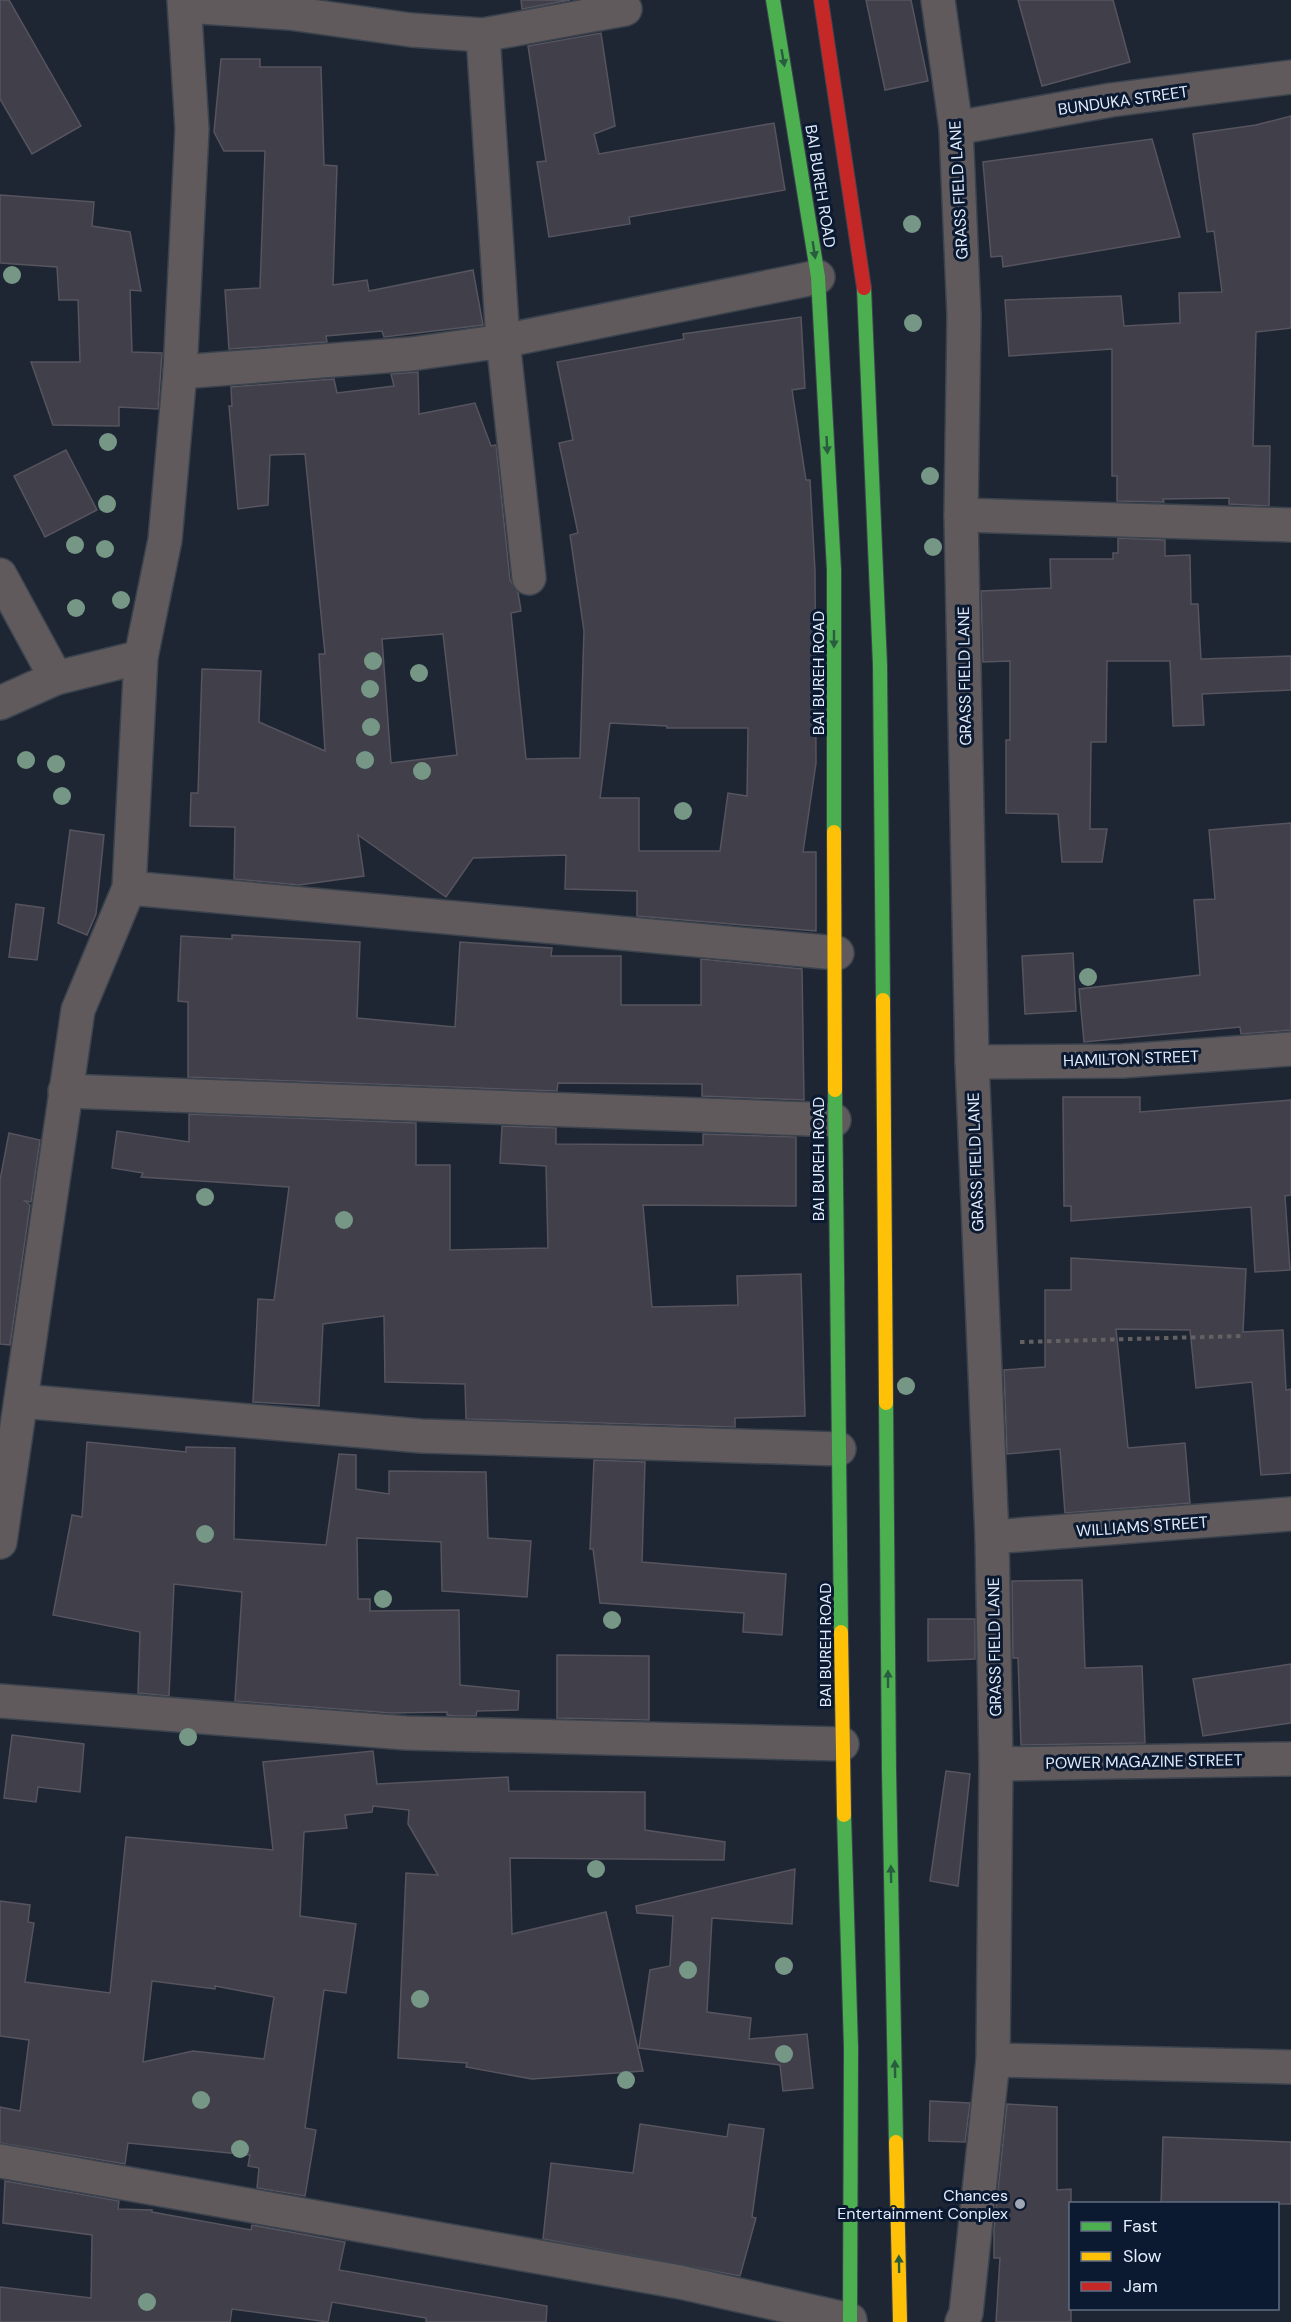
<svg xmlns="http://www.w3.org/2000/svg" width="1291" height="2322" viewBox="0 0 1291 2322" font-family="'DM Sans',sans-serif">
<rect width="100%" height="100%" fill="#1e2633"/>
<g fill="#413f49" stroke="#56545e" stroke-width="1.5" fill-rule="evenodd">
<path d="M0 0H9L81 126 32 154 0 99Z"/>
<path d="M521 0H570L522 9Z"/>
<path d="M866 0H911L928 81 885 90Z"/>
<path d="M1018 0H1113L1130 62 1042 86Z"/>
<path d="M601 33 615 126 594 134 599 154 774 123 785 190 629 217 630 224 549 237 537 162 546 161 528 46Z"/>
<path d="M221 59H260V67H321L324 165 337 166 333 285 367 280 369 291 473 270 483 325 384 337 382 331 326 336 327 342 229 349 225 290 260 288 265 151H224L214 132Z"/>
<path d="M1291 116V328L1256 332 1253 446H1270L1269 506 1229 504V498L1163 499 1164 502 1117 501V476H1112V349L1009 356 1005 300 1121 296 1124 326 1180 323 1179 293 1222 292 1214 231 1207 232 1193 134 1256 125Z"/>
<path d="M1152 139 1180 237 1003 267 1002 256 991 257 983 162Z"/>
<path d="M0 195 94 202 92 226 130 232 141 291 130 290 132 352 162 353 158 409 119 407V426L53 425 31 362H80L78 300H59L57 267 0 263Z"/>
<path d="M801 317 805 388 792 390 806 480H810L815 571 816 763 803 852H816V931L637 916V891L565 889 566 855 473 858 446 897 358 835 364 876 299 885 234 879 235 827 190 826 191 793H198L202 669 261 671 259 722 325 751 319 654H325L305 454 270 455 268 505 238 509 229 406H232L231 387 334 379 337 393 394 386 391 374 418 372 419 414 475 403 491 446 496 445 510 580 518 592 521 611 511 613 526 759 580 758 584 631 570 535 578 533 559 443 573 440 557 362 684 339 683 334ZM443 634 457 755 391 763 382 639ZM610 723 667 726V728H748L747 796 728 793 720 851H639V798H600Z"/>
<path d="M66 450 97 510 45 537 14 476Z"/>
<path d="M1118 538 1165 540V556L1190 555 1191 604H1198L1201 659 1291 656V690L1202 694 1204 725 1173 726 1170 661H1107L1106 742H1091L1090 829H1107L1102 862H1062L1058 814 1006 813V740H1010V661L983 662 981 591 1051 588 1050 559H1113V553H1118Z"/>
<path d="M1291 823V1030L1241 1034 1240 1027 1084 1042 1079 989 1200 975 1194 900 1215 899 1209 830Z"/>
<path d="M70 830 104 835 96 914 87 935 58 923Z"/>
<path d="M16 904 44 908 37 960 9 957Z"/>
<path d="M232 935 360 942 357 1018 455 1027 460 942 552 948 551 956H621V1005H701V959L802 969 804 1100 702 1096V1084L558 1083 557 1091 188 1077V1002L178 1001 181 936 232 939Z"/>
<path d="M1073 953 1076 1011 1025 1014 1022 956Z"/>
<path d="M1063 1097H1140V1112L1291 1100V1195L1285 1196 1290 1270 1255 1272 1251 1207 1071 1221V1206H1064Z"/>
<path d="M189 1114 416 1123V1165H450V1250L548 1248 546 1166 500 1163 502 1126 556 1128V1144L703 1145V1134L796 1137V1206L643 1205 652 1307 738 1305 737 1276 801 1274 805 1416 735 1418V1427L466 1419 465 1384 385 1382 384 1316 323 1324 319 1406 253 1402 258 1299 274 1300 289 1187 141 1177 143 1173 112 1168 117 1131 189 1142Z"/>
<path d="M9 1133 40 1140 31 1202 25 1201 30 1205 10 1345 0 1344V1180Z"/>
<path d="M1071 1258 1246 1269 1243 1332 1283 1330 1286 1390 1291 1389V1473L1261 1475 1252 1382 1196 1388 1190 1330 1116 1329 1128 1448 1185 1443 1190 1503 1065 1513 1060 1449 1007 1454 1004 1370 1045 1367V1290H1071Z"/>
<path d="M87 1442 186 1452V1447L235 1448 234 1539 326 1545 339 1454 356 1455V1489L389 1494V1471L486 1472 488 1538 531 1541 527 1597 442 1591 441 1542 357 1538 358 1599H370V1611L459 1610 460 1685 519 1691 518 1710 477 1711 476 1716H456L447 1715V1712L391 1713 235 1701 242 1592 174 1584 169 1696 138 1693 140 1632 53 1615 72 1515 82 1517Z"/>
<path d="M594 1460 645 1462 642 1562 786 1574 782 1635 743 1632 744 1613 600 1603 593 1549H590Z"/>
<path d="M1082 1580 1085 1668 1142 1666 1145 1743 1021 1745 1018 1658H1013L1012 1581Z"/>
<path d="M928 1619H975V1659L928 1661Z"/>
<path d="M557 1655 649 1656V1720L557 1718Z"/>
<path d="M1291 1664V1723L1203 1736 1193 1679Z"/>
<path d="M12 1735 84 1744 80 1792 38 1787 36 1802 4 1798Z"/>
<path d="M373 1751 377 1784 508 1777 509 1791 645 1792V1830L725 1842 724 1860 510 1858 512 1934 606 1912 643 2071 532 2079 466 2067 467 2063 398 2058 406 1873 438 1875 408 1824 409 1810 373 1806 372 1812 345 1815 347 1828 304 1832 300 1916 356 1924 346 1993 324 1990 305 2128 316 2130 305 2196 257 2188 259 2168 248 2166 250 2155 128 2143 125 2164 0 2143V2107L20 2111 29 2040 0 2036V1901L30 1905 28 1922 34 1923 25 1982 110 1993 126 1837 273 1850 263 1762ZM152 1981 215 1989V1986L274 1997 264 2059 193 2051 143 2062Z"/>
<path d="M946 1771 970 1774 958 1886 930 1881Z"/>
<path d="M795 1869 792 1924 712 1918 707 2012 751 2018 749 2039 807 2034 813 2088 783 2091 780 2065 639 2048 650 1970 670 1966 673 1916 637 1913 636 1906Z"/>
<path d="M930 2101 970 2103 965 2142 929 2141Z"/>
<path d="M1007 2104 1057 2107V2190L1071 2189V2322H996L1000 2258H994V2229Z"/>
<path d="M640 2124 727 2137 729 2124 764 2129 752 2217 756 2218 740 2276 543 2239 551 2163 633 2173Z"/>
<path d="M1163 2137 1291 2142V2204H1161Z"/>
<path d="M5 2181 119 2201 118 2209 152 2210V2212L251 2230 252 2225 345 2242 339 2270 547 2306 546 2322H426V2318L332 2302 328 2322 232 2309 230 2322H0V2287L91 2298 92 2235 3 2223Z"/>
</g>
<g fill="none" stroke-linecap="round" stroke-linejoin="round">
<defs>
<g id="street">
<path d="M938 0 956 128 964 316 961 515 972 1062 992 1537 996 1764 993 2060 966 2313 962 2322"/>
<path d="M185 6 289 13 411 30 483 35 625 9"/>
<path d="M483 35 503 341 529 578"/>
<path d="M956 128 1111 100 1291 77"/>
<path d="M180 372 411 354 503 341 818 277"/>
<path d="M961 515 1291 525"/>
<path d="M0 575 56 678"/>
<path d="M0 703 56 678 141 657"/>
<path d="M129 888 837 953"/>
<path d="M972 1062 1123 1061 1291 1049"/>
<path d="M65 1091 834 1120"/>
<path d="M21 1401 421 1436 839 1449"/>
<path d="M992 1537 1291 1514"/>
<path d="M0 1542 78 1010 129 888 141 657 165 540 180 372 192 129 184 0"/>
<path d="M0 1701 406 1733 842 1744"/>
<path d="M996 1764 1291 1759"/>
<path d="M993 2060 1291 2067"/>
<path d="M0 2161 680 2282 850 2320"/>
</g>
<g id="fast">
<path d="M773 0 818 277 834 570V832"/>
<path d="M864 288 880 665 883 1000"/>
<path d="M835 1090 841 1632"/>
<path d="M886 1403 889 1770 896 2142"/>
<path d="M844 1815 851 2048 850 2322"/>
</g>
<g id="slow">
<path d="M834 832 835 1090"/>
<path d="M883 1000 886 1403"/>
<path d="M841 1632 844 1815"/>
<path d="M896 2142 900 2322"/>
</g>
<path id="jam" d="M821 0 864 288"/>
</defs>
<use href="#street" stroke="#3b434e" stroke-width="36"/>
<use href="#fast" stroke="#3b434e" stroke-width="16"/>
<use href="#slow" stroke="#3b434e" stroke-width="16"/>
<use href="#jam" stroke="#3b434e" stroke-width="16"/>
<path stroke="#646163" stroke-width="4" stroke-dasharray="4.5 4.5" stroke-linecap="butt" d="M1020 1342 1242 1336"/>
<use href="#street" stroke="#605a5c" stroke-width="33"/>
<use href="#fast" stroke="#4caf50" stroke-width="14"/>
<use href="#slow" stroke="#ffc107" stroke-width="14"/>
<use href="#jam" stroke="#c62828" stroke-width="14"/>
</g>
<g fill="#769686">
<circle cx="912" cy="224" r="9"/>
<circle cx="12" cy="275" r="9"/>
<circle cx="913" cy="323" r="9"/>
<circle cx="108" cy="442" r="9"/>
<circle cx="930" cy="476" r="9"/>
<circle cx="107" cy="504" r="9"/>
<circle cx="75" cy="545" r="9"/>
<circle cx="933" cy="547" r="9"/>
<circle cx="105" cy="549" r="9"/>
<circle cx="121" cy="600" r="9"/>
<circle cx="76" cy="608" r="9"/>
<circle cx="373" cy="661" r="9"/>
<circle cx="419" cy="673" r="9"/>
<circle cx="370" cy="689" r="9"/>
<circle cx="371" cy="727" r="9"/>
<circle cx="26" cy="760" r="9"/>
<circle cx="365" cy="760" r="9"/>
<circle cx="56" cy="764" r="9"/>
<circle cx="422" cy="771" r="9"/>
<circle cx="62" cy="796" r="9"/>
<circle cx="683" cy="811" r="9"/>
<circle cx="1088" cy="977" r="9"/>
<circle cx="205" cy="1197" r="9"/>
<circle cx="344" cy="1220" r="9"/>
<circle cx="906" cy="1386" r="9"/>
<circle cx="205" cy="1534" r="9"/>
<circle cx="383" cy="1599" r="9"/>
<circle cx="612" cy="1620" r="9"/>
<circle cx="188" cy="1737" r="9"/>
<circle cx="596" cy="1869" r="9"/>
<circle cx="784" cy="1966" r="9"/>
<circle cx="688" cy="1970" r="9"/>
<circle cx="420" cy="1999" r="9"/>
<circle cx="784" cy="2054" r="9"/>
<circle cx="626" cy="2080" r="9"/>
<circle cx="201" cy="2100" r="9"/>
<circle cx="240" cy="2149" r="9"/>
<circle cx="147" cy="2302" r="9"/>
</g>
<defs><path id="oneway-solid" d="M-6-.8H1V-3.2L6.5 0L1 3.2V.8H-6Z" transform="scale(1.5)"/></defs>
<g fill="#295d3f">
<use href="#oneway-solid" transform="translate(783 58) rotate(80)"/>
<use href="#oneway-solid" transform="translate(814 250) rotate(81)"/>
<use href="#oneway-solid" transform="translate(827 445) rotate(87)"/>
<use href="#oneway-solid" transform="translate(834 639) rotate(90)"/>
<use href="#oneway-solid" transform="translate(888 1679) rotate(-90)"/>
<use href="#oneway-solid" transform="translate(891 1874) rotate(-91)"/>
<use href="#oneway-solid" transform="translate(895 2069) rotate(-91)"/>
<use href="#oneway-solid" transform="translate(899 2264) rotate(-91)"/>
</g>
<circle fill="#9da7b6" stroke="#0c1a31" stroke-width="2" cx="1020" cy="2204" r="6"/>
<g text-anchor="middle" stroke-width="6" stroke-linejoin="round" paint-order="stroke">
<g font-size="16" fill="#e2edfd" stroke="#0c1a31">
<text transform="translate(1123 100) rotate(-8)" y="6">BUNDUKA STREET</text>
<text transform="translate(821 186) rotate(81)" y="6">BAI BUREH ROAD</text>
<text transform="translate(958 190) rotate(-93)" y="6">GRASS FIELD LANE</text>
<text transform="translate(818 673) rotate(-90)" y="6">BAI BUREH ROAD</text>
<text transform="translate(964 676) rotate(-91)" y="6">GRASS FIELD LANE</text>
<text transform="translate(1131 1058) rotate(-2)" y="6">HAMILTON STREET</text>
<text transform="translate(818 1159) rotate(-90)" y="6">BAI BUREH ROAD</text>
<text transform="translate(975 1162) rotate(-92)" y="6">GRASS FIELD LANE</text>
<text transform="translate(1142 1526) rotate(-4)" y="6">WILLIAMS STREET</text>
<text transform="translate(825 1645) rotate(-90)" y="6">BAI BUREH ROAD</text>
<text transform="translate(994 1647) rotate(-91)" y="6">GRASS FIELD LANE</text>
<text transform="translate(1144 1761) rotate(-1)" y="6">POWER MAGAZINE STREET</text>
</g>
<g font-size="16" fill="#e2edfd" stroke="#0c1a31" text-anchor="end">
<text x="1008" y="2201">Chances<tspan x="1008" dy="18">Entertainment Conplex</tspan></text>
</g>
</g>
<rect x="1069" y="2202" width="210" height="108" fill="#0c1a31" stroke="#626e83" stroke-width="1.5"/>
<rect x="1081" y="2222" width="30" height="9" fill="#4caf50" stroke="#626e83" stroke-width="1.5"/>
<text x="1123" y="2232" font-size="18" fill="#e2edfd">Fast</text>
<rect x="1081" y="2252" width="30" height="9" fill="#ffc107" stroke="#626e83" stroke-width="1.5"/>
<text x="1123" y="2262" font-size="18" fill="#e2edfd">Slow</text>
<rect x="1081" y="2282" width="30" height="9" fill="#c62828" stroke="#626e83" stroke-width="1.5"/>
<text x="1123" y="2292" font-size="18" fill="#e2edfd">Jam</text>
</svg>
